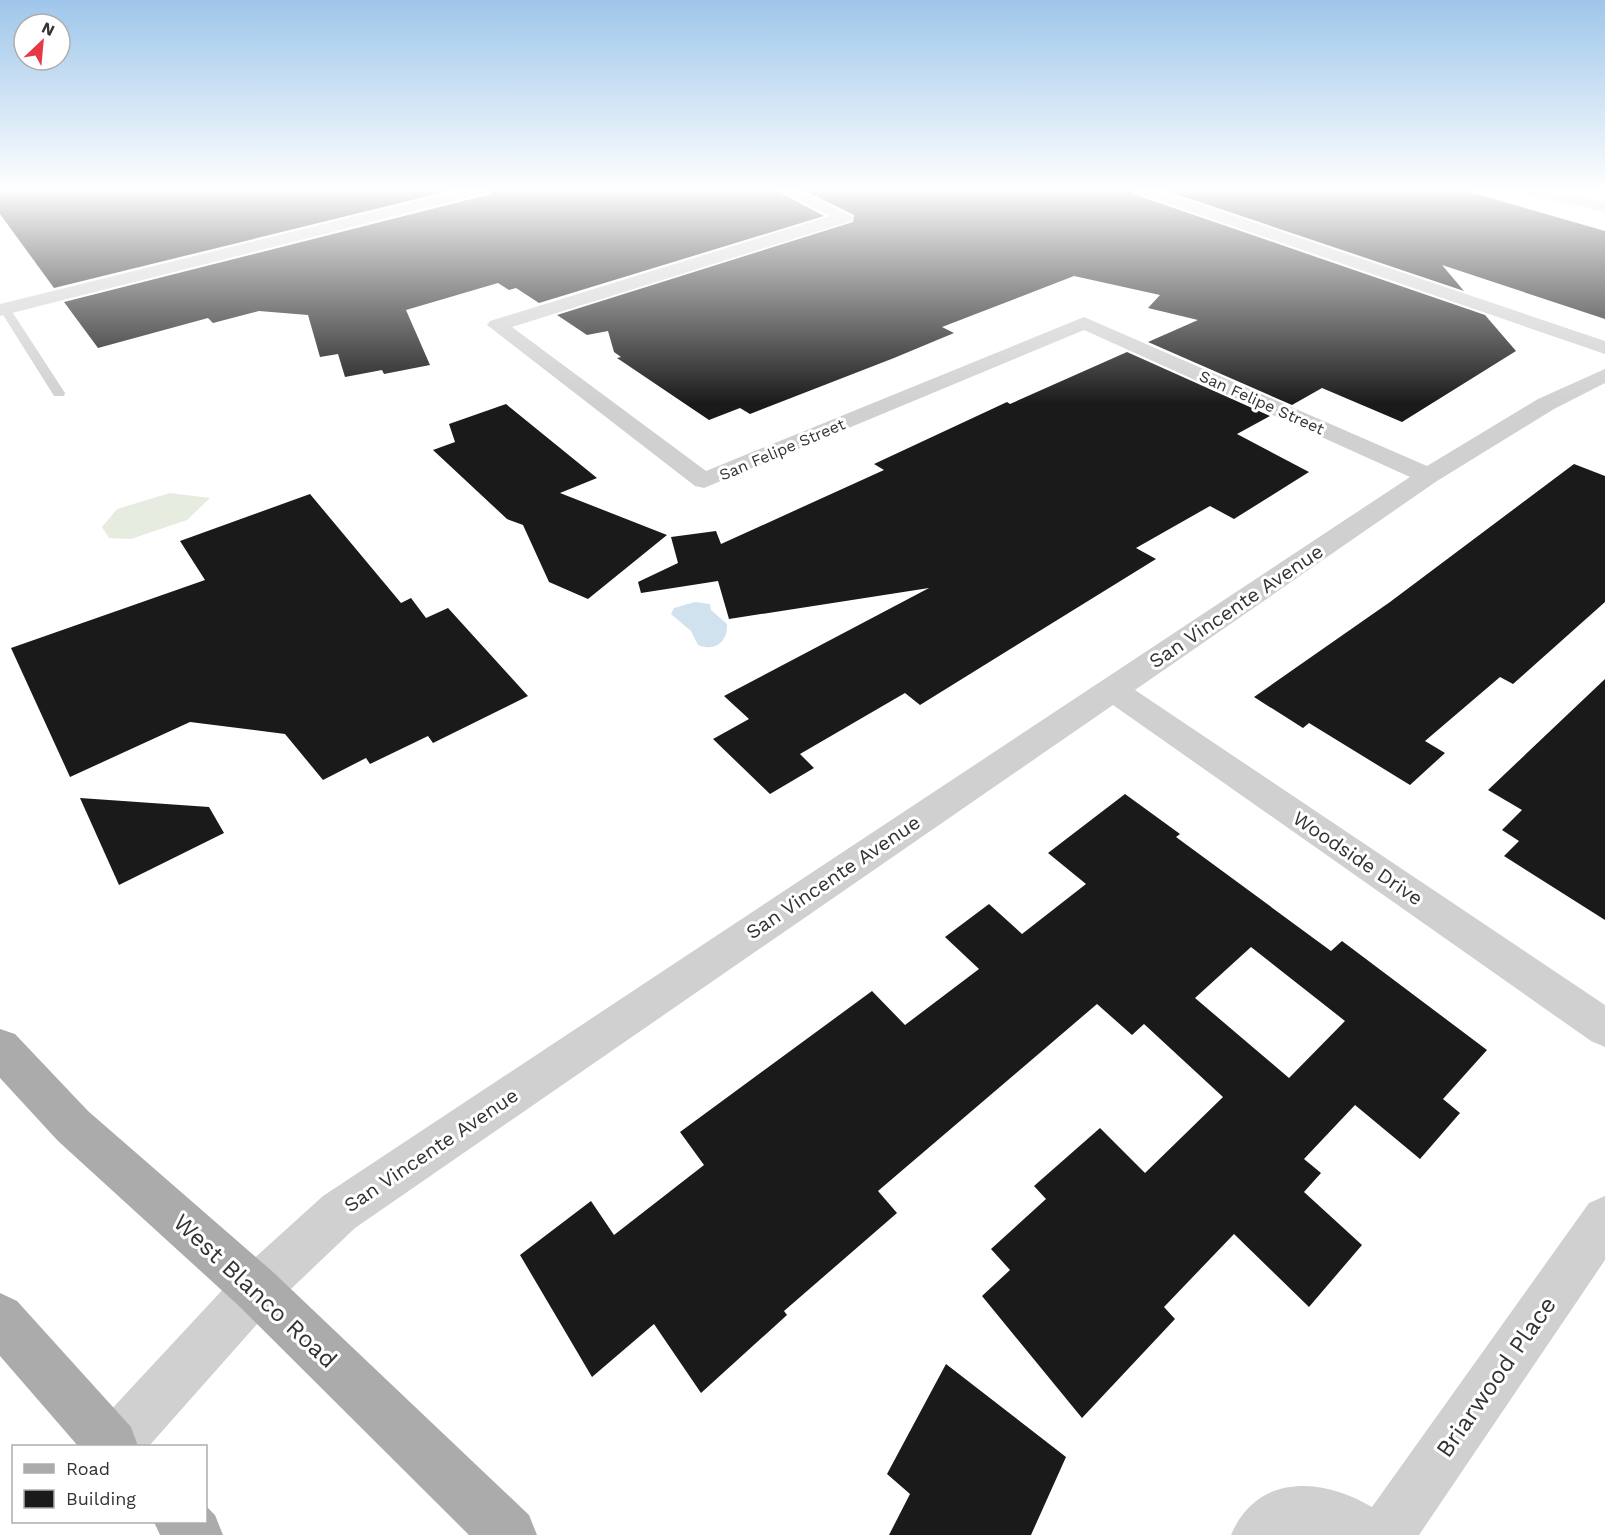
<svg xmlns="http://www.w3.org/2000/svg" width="1605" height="1535" viewBox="0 0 1605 1535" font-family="'Work Sans',sans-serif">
<rect width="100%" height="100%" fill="#fff"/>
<path fill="#e6ecdf" d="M170 493 210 498 187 520 131 539 109 538 102 527 117 509Z"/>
<path fill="#cfe2ee" d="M695 602 710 604 711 610 727 624C728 642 715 652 698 645L691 631 671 614 674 608Z"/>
<g fill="#1a1a1a" fill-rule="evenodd">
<path d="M0 189H457L54 288 0 214Z"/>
<path d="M494 189H773L824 216 539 303 516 288 509 290 498 283 406 310 430 365 384 374 382 370 345 377 338 354 320 357 308 315 259 311 213 323 208 318 98 348 64 302 491 194Z"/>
<path d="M801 189H1130L1133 194 1485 315 1516 351 1402 422 1322 388 1292 405 1148 342 1198 320 1148 308 1160 295 1074 276 942 327 954 333 894 358 750 414 740 408 709 420 617 358 621 357 614 352 608 331 587 335 557 315 853 222 854 215Z"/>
<path d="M1161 189H1459L1605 231V319L1442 265 1464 291Z"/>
<path d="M1127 352 1270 416 1237 434 1309 472 1234 519 1210 506 1136 548 1156 559 920 705 905 693 800 754 814 768 770 794 713 739 749 719 724 696 929 588 729 619 718 581 641 593 638 582 678 563 671 537 716 531 721 544 884 470 874 464 1007 402 1010 404Z"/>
<path d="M506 404 597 478 560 493 667 535 588 599 549 582 523 525 507 519 433 450 455 442 449 424Z"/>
<path d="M1574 464 1605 476V602L1513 684 1500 677 1425 741 1445 753 1410 785 1309 723 1303 728 1254 697 1390 602Z"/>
<path d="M310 494 401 603 411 598 426 618 448 608 528 696 433 743 428 736 370 764 366 758 323 780 285 734 190 722 70 777 11 648 205 580 180 541Z"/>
<path d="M1605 679V920L1504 856 1519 841 1502 830 1522 810 1488 790Z"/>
<path d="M1125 794 1180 834 1176 837 1331 951 1342 941 1487 1050 1443 1099 1460 1113 1420 1159 1355 1105 1304 1159 1321 1173 1304 1192 1362 1245 1309 1307 1234 1234 1164 1307 1175 1319 1082 1418 982 1296 1010 1270 991 1249 1046 1199 1034 1186 1100 1128 1145 1173 1223 1097 1144 1024 1132 1035 1097 1004 878 1191 897 1213 784 1311 787 1315 701 1393 654 1324 592 1377 520 1255 591 1201 614 1235 704 1165 680 1132 872 991 905 1025 979 969 945 937 989 904 1022 934 1086 884 1048 853ZM1251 947 1345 1021 1289 1078 1195 998Z"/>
<path d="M80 798 209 807 224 833 119 885Z"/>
<path d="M946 1364 1066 1457 1031 1535H889L910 1494 887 1474Z"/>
</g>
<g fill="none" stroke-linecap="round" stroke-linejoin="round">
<path fill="#d0d0d0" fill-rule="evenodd" d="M1 307H9L65 393 64 396H54L0 310Z"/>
<g fill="#d0d0d0" fill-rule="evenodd">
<path d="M466 189H492L490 192 0 316V304Z"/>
<path d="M775 189H796L853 217 851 221 512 327 706 471 1084 317 1427 466 1538 399 1605 369V383L1554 409 1437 481 1135 690 1605 1005V1047L1591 1041 1113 705 355 1228 273 1306 149 1446H88L95 1427 239 1272 323 1196 1410 477 1084 330 704 488 695 486 487 325 490 321 830 216Z"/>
<path d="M1132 189H1155L1605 341V354L1134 192Z"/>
<path d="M1513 189H1542L1605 202V212L1515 192Z"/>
<path d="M1605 1196V1260L1419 1535H1231C1257 1473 1322 1477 1372 1507L1589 1203Z"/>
</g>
<g fill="#ababab" fill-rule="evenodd">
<path d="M0 1029 15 1034 88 1111 273 1272 529 1515 537 1535H469L239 1306 58 1141 0 1078Z"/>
<path d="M0 1293 17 1301 131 1427 138 1446H78L0 1356Z"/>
<path d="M206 1506 215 1515 223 1535H160L154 1522H206Z"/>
</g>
</g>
<linearGradient id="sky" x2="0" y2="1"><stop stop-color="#9ec6ea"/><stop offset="0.47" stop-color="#fff"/><stop offset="1" stop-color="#fff" stop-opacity="0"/></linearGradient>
<rect width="1605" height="404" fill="url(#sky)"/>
<g text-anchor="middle" stroke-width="6" stroke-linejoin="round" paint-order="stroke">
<g font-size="16" fill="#333" stroke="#fff">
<text transform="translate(1262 402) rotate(24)" y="6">San Felipe Street</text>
<text transform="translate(782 449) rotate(-23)" y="6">San Felipe Street</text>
</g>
<g font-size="20" fill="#333" stroke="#fff">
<text transform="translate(1236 606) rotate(-34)" y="7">San Vincente Avenue</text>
<text transform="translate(1358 858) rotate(34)" y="7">Woodside Drive</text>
<text transform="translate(833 877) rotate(-34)" y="7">San Vincente Avenue</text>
<text transform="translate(431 1150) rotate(-34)" y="7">San Vincente Avenue</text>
</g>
<g font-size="24" fill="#333" stroke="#fff">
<text transform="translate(255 1291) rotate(43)" y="8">West Blanco Road</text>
<text transform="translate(1496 1377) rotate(-55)" y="8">Briarwood Place</text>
</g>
</g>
<rect x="12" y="1445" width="195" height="78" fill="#ffffff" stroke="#adadad" stroke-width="1.5"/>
<rect x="24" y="1464" width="30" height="9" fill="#ababab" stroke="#adadad" stroke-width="1.5"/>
<text x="66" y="1475" font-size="18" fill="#333333">Road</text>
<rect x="24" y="1490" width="30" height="18" fill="#1a1a1a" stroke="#adadad" stroke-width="1.5"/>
<text x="66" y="1505" font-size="18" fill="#333333">Building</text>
<g transform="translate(42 42) rotate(26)"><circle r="28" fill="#ffffff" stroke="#adadad" stroke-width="1.5"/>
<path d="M0-4.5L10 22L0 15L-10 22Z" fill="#e63946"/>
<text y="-9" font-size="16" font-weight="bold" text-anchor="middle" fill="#333333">N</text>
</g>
</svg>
